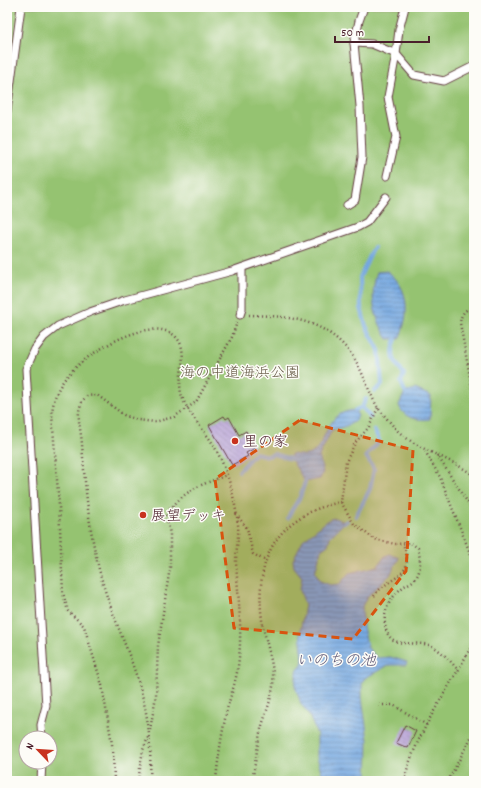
<svg xmlns="http://www.w3.org/2000/svg" width="481" height="788" viewBox="0 0 481 788" font-family="Dekko,'Klee One',sans-serif">
<defs>
<pattern id="water-rules" width="6" height="5" patternUnits="userSpaceOnUse"><rect width="6" height="5" fill="#75a7e0"/><path d="M0 2.5h6" fill="none" stroke="#6287b6"/></pattern>
<pattern id="building-back-hatch" width="6" height="6" patternUnits="userSpaceOnUse"><rect width="6" height="6" fill="#b7a3d5"/><path d="M-1 5l2 2M0 0l6 6M5-1l2 2" fill="none" stroke="#9784ad"/></pattern>
</defs>
<rect width="100%" height="100%" fill="#fdfcf7"/>
<filter id="ink" filterUnits="userSpaceOnUse"><feTurbulence type="fractalNoise" baseFrequency=".025" numOctaves="2"/><feDisplacementMap in="SourceGraphic" scale="8" xChannelSelector="R" yChannelSelector="G"/><feConvolveMatrix kernelMatrix="1 2 1 2 8 2 1 2 1" color-interpolation-filters="sRGB"/></filter>
<filter id="wash" filterUnits="userSpaceOnUse"><feTurbulence type="fractalNoise" baseFrequency=".012" numOctaves="4" result="noise"/><feDisplacementMap in="SourceGraphic" scale="16" xChannelSelector="R" yChannelSelector="G"/><feGaussianBlur stdDeviation="0.9" result="paint"/><feColorMatrix in="noise" values="0 0 0 0 0 0 0 0 0 0 0 0 0 0 0 0 0 1.4 0 .05"/><feComposite in="paint" operator="in"/></filter>
<g filter="url(#wash)">
<rect width="100%" height="100%" fill="#f1dfc0"/>
<path fill="#95c371" stroke="#70714e" fill-rule="evenodd" d="M7 7H474V781H7ZM26 738H50V762H26Z"/>
<g fill="url(#water-rules)" stroke="#606386">
<path d="M387 271C410 288 410 314 399 339H388C374 317 369 298 377 272Z"/>
<path d="M415 389 431 396 430 419C417 421 403 418 399 405L405 392Z"/>
<path d="M355 410 358 416C354 426 341 427 332 430L319 456 323 472 320 479 305 482 291 459V454C296 454 302 456 307 455 328 451 321 412 355 410Z"/>
<path d="M335 518 345 522 330 537 328 545 321 550 315 572 320 581 330 585 340 584 349 573 378 566 385 556 390 554 399 558 390 575 367 597 362 606 363 627 368 648 372 653 378 658 390 657 407 662 406 665H389L365 678 362 682V698L368 740 367 781H324L317 757V734L308 713 301 704 295 686 297 671 302 665 303 659 300 633 305 605 300 590 302 577 294 567 293 560 303 540 330 519Z"/>
</g>
<g fill="none" stroke-linecap="round" stroke-linejoin="round">
<g stroke="#75a7e0" stroke-width="4">
<path d="M374 247 360 277 361 308 366 326 379 350 382 385 375 391"/>
<path d="M396 339C390 355 393 361 404 374L401 382 405 392"/>
<path d="M362 407 370 417"/>
<path d="M355 410 362 407 366 399"/>
<path d="M239 471 255 453 268 456 274 454 291 459"/>
<path d="M356 516 370 489 374 469 366 456C370 450 376 447 379 440L374 430"/>
<path d="M288 518 290 513 300 497 305 482"/>
<path d="M345 522 347 521"/>
</g>
</g>
<g id="blocks">
<g fill="url(#building-back-hatch)">
<path d="M224 416 226 419 229 417 239 435 246 431 255 448 246 453 248 456 232 465 209 425Z"/>
<path d="M405 725 416 731 408 748 396 743Z"/>
</g>
</g>
</g>
<g filter="url(#ink)">
<use href="#blocks" fill-opacity="0" stroke="#633c41" stroke-width="1"/>
<g fill="none" stroke-linecap="round" stroke-linejoin="round">
<defs>
<g id="service">
<path d="M354 43 372 44 396 54 414 75 444 81 474 66"/>
<path d="M7 111 21 7"/>
<path d="M387 176 396 137 388 97 396 54 399 30 405 7"/>
<path d="M347 205 355 200 362 157 360 106 354 43 359 21 364 7"/>
<path d="M240 315 242 309V268"/>
<path d="M42 738 41 725 46 706 26 369 35 349 44 337 58 326 90 312 125 300 232 271 358 227 367 222 386 197"/>
<path d="M41 781 42 762"/>
</g>
</defs>
<use href="#service" stroke="#633c41" stroke-width="9"/>
<g stroke="#633c41" stroke-width="2.5" stroke-dasharray="1 3" stroke-linecap="butt">
<path d="M474 307C465 309 461 314 460 323L474 399"/>
<path d="M249 315C292 316 328 320 354 358 364 374 369 393 378 408 383 414 389 421 394 427 416 451 449 456 474 476"/>
<path d="M378 408 369 427 355 443 346 462 341 502 354 524 374 539 395 544 411 543 418 548C420 558 422 569 416 578 413 582 407 584 403 587 392 596 383 609 385 624 388 652 414 639 432 646 443 652 451 662 459 671"/>
<path d="M425 451 440 477 474 563"/>
<path d="M437 455 474 512"/>
<path d="M236 514 247 528 253 554 266 561"/>
<path d="M374 596C390 574 417 579 403 544"/>
<path d="M379 705H393L427 725"/>
<path d="M150 730 156 696 158 646 170 567V534L166 514C186 489 198 486 227 475"/>
<path d="M114 781 113 750 102 685 84 626 68 611 63 593 59 506 52 414C53 398 59 384 71 372 89 352 152 313 176 337 190 351 177 376 181 393 185 410 201 426 211 441 221 457 229 477 233 496 235 505 237 515 238 524 239 537 236 550 236 562 238 597 243 631 238 666 236 681 231 695 227 709 222 733 218 757 216 781"/>
<path d="M138 781 143 750 149 735"/>
<path d="M150 781C151 754 150 729 144 703 134 658 111 617 100 573 89 531 85 487 82 444 81 427 73 408 87 396L97 395 124 415 138 420 155 422 174 417 196 402 232 337 237 322"/>
<path d="M252 781C255 765 257 749 260 733 264 717 271 702 273 686 275 664 265 642 262 620 254 558 277 515 341 502"/>
<path d="M404 781C416 731 451 687 474 641"/>
<path d="M448 781 474 732"/>
</g>
<use href="#service" stroke="#fff" stroke-width="7"/>
</g>
</g>
<path fill="#d8530f" fill-opacity="0.2" stroke="#d8530f" stroke-width="3" stroke-dasharray="8 5" stroke-linejoin="round" d="M300 420 413 450 406 571 353 639 234 628 215 479Z"/>
<g fill="#c8321e" stroke="#fdfcf7" stroke-width="1.5">
<circle cx="235" cy="441" r="4"/>
<circle cx="143" cy="515" r="4"/>
</g>
<g text-anchor="middle" stroke-width="3" stroke-linejoin="round" paint-order="stroke">
<g font-size="15" fill="#645844" stroke="#fdfcf7">
<text x="240" y="377">海の中道海浜公園</text>
</g>
<g font-size="15" fill="#4a1f2b" stroke="#fdfcf7" text-anchor="start">
<text x="243" y="446">里の家</text>
<text x="151" y="520">展望デッキ</text>
</g>
<g font-size="16" font-style="italic" fill="#5b5573" stroke="#fdfcf7">
<text x="336" y="665">いのちの池</text>
</g>
</g>
<rect width="481" height="788" fill="none" stroke="#fdfcf7" stroke-width="24"/>
<g transform="translate(38 750) rotate(295)"><circle r="19" fill="#fdfcf7" stroke="#b5a4a5"/>
<path d="M0-3L7 15L0 10L-7 15Z" fill="#c8321e"/>
<text y="-6" font-size="11" font-weight="bold" text-anchor="middle" fill="#4a1f2b">N</text>
</g>
<path d="M335 36v6h94v-6" fill="none" stroke="#4a1f2b" stroke-width="2"/>
<text x="341" y="36" font-size="12" fill="#4a1f2b" stroke="#fdfcf7" stroke-width="3" paint-order="stroke">50 m</text>
</svg>
